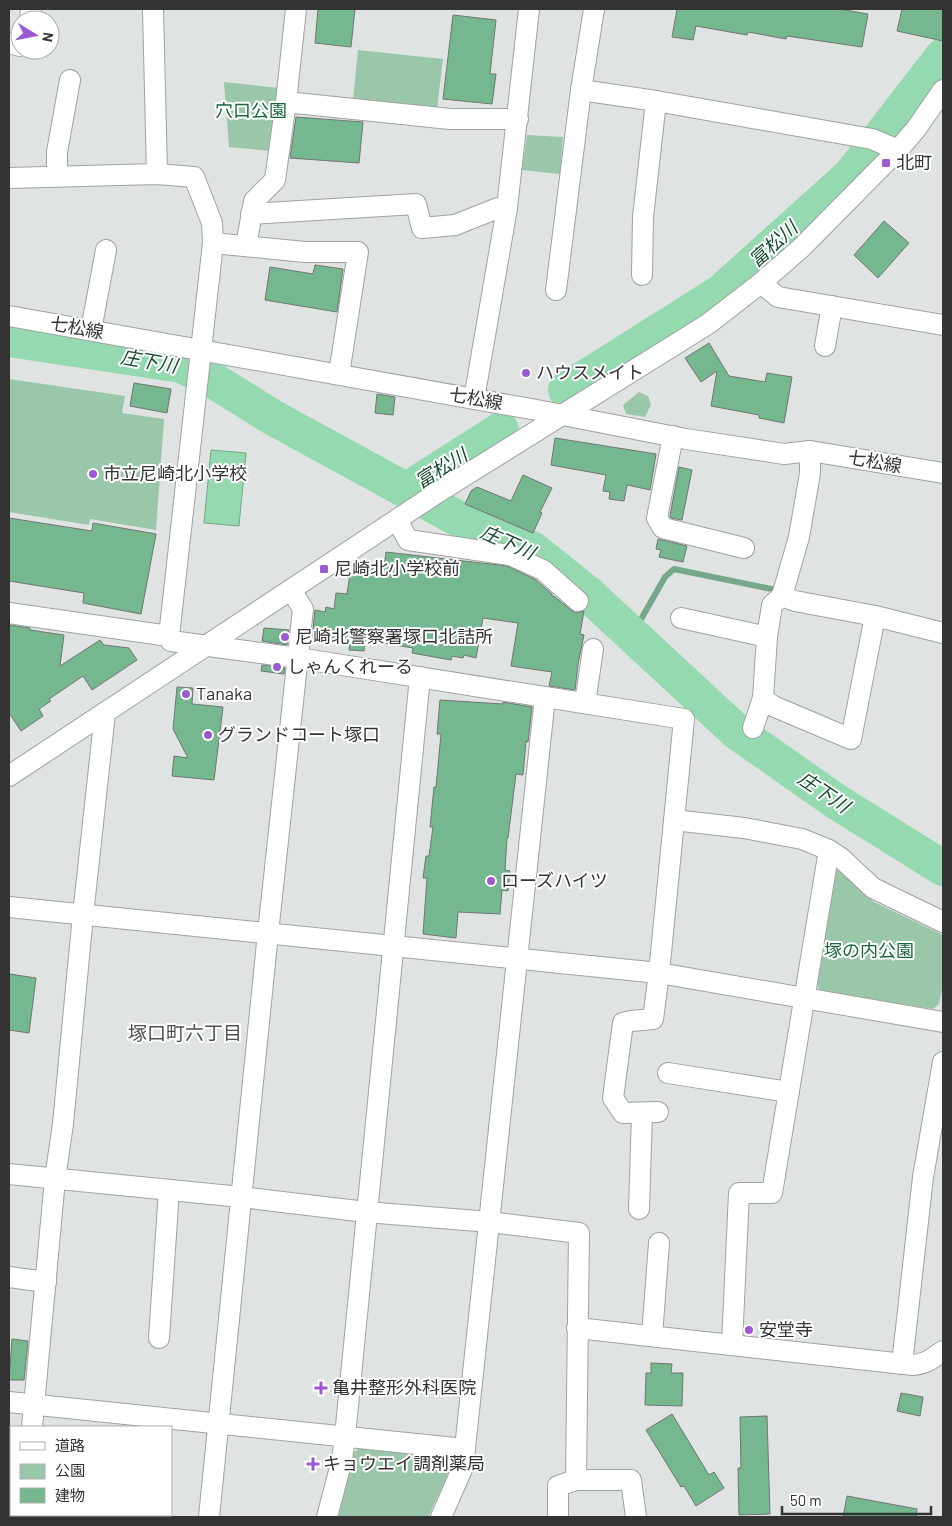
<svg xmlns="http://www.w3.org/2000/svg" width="952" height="1526" viewBox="0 0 952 1526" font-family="Barlow,'Noto Sans JP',sans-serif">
<rect width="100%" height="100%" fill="#dfe3e1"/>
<g fill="#9ac6aa">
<path d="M358 50 443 59 437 109 353 100Z"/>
<path d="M224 82 279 88 271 151 229 147Z"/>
<path d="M527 135 563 137 560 174 522 170Z"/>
<path d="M9 379 125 396 122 413 164 419 156 530 90 519 89 525 9 512Z"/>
<path d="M639 392 648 396 651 405 645 417 626 414 623 405Z"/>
<path d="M835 864 874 902 943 935V985L939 1004 933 1009 820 991 815 981Z"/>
<path d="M361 1447 445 1457 452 1466 428 1517H336L352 1454Z"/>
</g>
<path fill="#94d9af" stroke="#77a78a" d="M211 450 246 453 239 526 204 523Z"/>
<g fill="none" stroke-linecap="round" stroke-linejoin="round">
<path stroke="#77a78a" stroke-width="6" d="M632 635 665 577 674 569 781 591"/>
<g stroke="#94d9af" stroke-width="36">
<path d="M9 339 181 365 211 379 272 417 477 529 532 549 587 593 737 732 837 802 943 868"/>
<path d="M566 390 720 293 851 175 943 56"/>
<path d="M407 490 501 430"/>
</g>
</g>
<g fill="#75b890" stroke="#717573">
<path d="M318 9H355L351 47 315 43Z"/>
<path d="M677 9H839L868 14 862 47 787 36 786 39 748 32 747 35 696 26 693 40 672 37Z"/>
<path d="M902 9H943V41L897 31Z"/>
<path d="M453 15 496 20 490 74H496L492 104 443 99Z"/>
<path d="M296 117 363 122 359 163 290 158Z"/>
<path d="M884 221 909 243 878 278 854 255Z"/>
<path d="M315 265 343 269 337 312 265 300 270 267 313 274Z"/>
<path d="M709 343 729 376 765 382 767 373 792 377 784 423 759 418V415L711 406 717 371 701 382 685 358Z"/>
<path d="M134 383 171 389 167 413 130 406Z"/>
<path d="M377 394 395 397 393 415 375 413Z"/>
<path d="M555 438 656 454 650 490 627 485 624 501 609 499 610 492 603 491 606 475 551 465Z"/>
<path d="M679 467 692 470 682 520 671 518 670 516Z"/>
<path d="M523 475 552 488 540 512 542 513 533 533 465 504 471 491 477 487 511 501Z"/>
<path d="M9 518 92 531 93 523 156 534 141 614 83 603 84 593 9 581Z"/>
<path d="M658 539 687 546 683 562 659 557 661 550 656 549Z"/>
<path d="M386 552 507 566 536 580 552 594V596L555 597 571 610 576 613 584 611 580 634 584 635 578 664 575 690 549 686 552 672 511 666 518 623 483 618 476 658 464 655 463 658 452 656 451 660 412 653 413 648 365 640 364 651 349 650 350 642 312 639 315 610 325 612 326 607 334 609 336 593 347 594 350 573H354L355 567H360L361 564 384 568Z"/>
<path d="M9 625 30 628V630L64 635 60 666 100 640 104 645 129 648 137 660 92 690 83 676 49 699 51 701 39 709 43 716 21 731 9 713Z"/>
<path d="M264 628 289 630 287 645 262 641Z"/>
<path d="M262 665 285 668 284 674 261 671Z"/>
<path d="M177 687 193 688 192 704 223 707 214 780 172 776 174 756 188 758 173 729Z"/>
<path d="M440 700 503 704V702L532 707 528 742 526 741 523 775 516 774 508 838H507L505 870 510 871 508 891 502 890 500 914 458 912 456 938 423 934 427 878H423L426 856H429L433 827H430L434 787H436L441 734H437Z"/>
<path d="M10 974 36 978 29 1033 9 1030V984Z"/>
<path d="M12 1339 28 1341 24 1380H9Z"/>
<path d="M651 1363 672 1364 671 1373H683L682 1406 645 1405 646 1373H651Z"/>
<path d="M901 1393 923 1397 920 1416 897 1411Z"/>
<path d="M672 1414 709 1475 714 1472 724 1488 696 1506 684 1486 681 1487 646 1430Z"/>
<path d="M767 1416 770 1514 739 1515 738 1468H741L740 1417Z"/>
<path d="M847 1496 917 1509 916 1517H843Z"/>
</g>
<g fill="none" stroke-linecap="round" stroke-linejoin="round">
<defs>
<g id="minor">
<path d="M153 9 157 174"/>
<path d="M30 20 31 9"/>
<path d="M9 43 20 46"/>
<path d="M581 90 656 101 872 139 898 150"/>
<path d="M286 102 450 119H518"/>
<path d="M57 176V152L70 80"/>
<path d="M9 178 157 174 194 177 212 223 213 243 169 636 171 641 298 658 684 719 659 973 653 1019 631 1021 623 1023 613 1098 623 1113 658 1112"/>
<path d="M251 214 416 204 422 228 455 225 498 208H507"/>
<path d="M213 243 305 252H358L339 374"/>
<path d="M246 246 254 201 275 180 286 102 296 9"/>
<path d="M642 275 643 217 656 101"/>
<path d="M761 283 778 297 943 325"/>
<path d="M556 290 581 90 594 9"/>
<path d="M9 316 542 411 686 439 784 454 810 451 943 473"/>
<path d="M91 330 106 250"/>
<path d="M825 346 832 306"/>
<path d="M474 399 507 208 529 9"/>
<path d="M673 436 657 518 663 528 744 548"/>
<path d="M397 520 408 540 510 555 543 570 578 601"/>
<path d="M782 596 795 601 875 616 943 633"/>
<path d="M9 613 169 636"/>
<path d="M681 618 767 637"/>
<path d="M763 698 767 637 772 605 782 596 799 537 810 473V451"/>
<path d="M585 703 593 649"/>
<path d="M753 728 763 698 773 706 851 739 875 616"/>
<path d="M9 776 437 493 708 324 761 283 801 248 898 150 916 129 943 90"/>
<path d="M674 820 744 828 802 839 829 850 841 858 873 888 943 922"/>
<path d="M9 907 659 973 943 1022"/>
<path d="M668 1073 789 1092"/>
<path d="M9 1174 241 1197 366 1212 490 1222 579 1233 576 1480"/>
<path d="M639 1209 642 1113"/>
<path d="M9 1277 46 1282"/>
<path d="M577 1328 913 1365C926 1364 933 1358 943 1351"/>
<path d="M652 1336 659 1243"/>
<path d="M159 1338 169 1190"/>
<path d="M732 1344 739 1193H772L829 850"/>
<path d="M902 1364 923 1177 943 1062"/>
<path d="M9 1402C161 1417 313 1433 465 1449"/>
<path d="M32 1427 55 1179 63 1124 83 915 105 713"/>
<path d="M22 1517V1515"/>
<path d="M141 1517V1515"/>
<path d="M209 1517 268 933 303 609 291 590"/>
<path d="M327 1517 342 1460 345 1436 420 677"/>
<path d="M441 1517 463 1467 545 697"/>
<path d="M558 1517V1486L576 1480H631L636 1517"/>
</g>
</defs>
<use href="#minor" stroke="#9fa3a0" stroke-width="22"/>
<use href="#minor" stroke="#fff" stroke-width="20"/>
</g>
<g fill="#9b5ad0" stroke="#fff" stroke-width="2">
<rect x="881" y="158" width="10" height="10" rx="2.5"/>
<circle cx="526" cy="373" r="5"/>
<circle cx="93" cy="474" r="5"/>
<rect x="319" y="564" width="10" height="10" rx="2.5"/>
<circle cx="285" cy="637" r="5"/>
<circle cx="277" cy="667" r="5"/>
<circle cx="186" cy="694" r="5"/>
<circle cx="208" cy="735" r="5"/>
<circle cx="491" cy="881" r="5"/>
<circle cx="749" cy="1330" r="5"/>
<path d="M318.5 1380.5h5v5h5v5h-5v5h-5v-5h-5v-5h5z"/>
<path d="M310.5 1456.5h5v5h5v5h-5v5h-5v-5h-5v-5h5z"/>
</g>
<g text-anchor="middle" stroke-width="4" stroke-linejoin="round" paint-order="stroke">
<g font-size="18" fill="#196641" stroke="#fff">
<text x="251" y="117">穴口公園</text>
<text x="869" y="957">塚の内公園</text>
</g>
<g font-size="18" fill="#323332" stroke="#fff" text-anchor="start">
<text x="896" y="169">北町</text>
<text x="536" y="379">ハウスメイト</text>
<text x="103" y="480">市立尼崎北小学校</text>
<text x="334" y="575">尼崎北小学校前</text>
<text x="295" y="643">尼崎北警察署塚口北詰所</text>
<text x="287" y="673">しゃんくれーる</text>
<text x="196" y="700">Tanaka</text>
<text x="218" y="741">グランドコート塚口</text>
<text x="501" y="887">ローズハイツ</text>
<text x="759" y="1336">安堂寺</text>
<text x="332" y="1394">亀井整形外科医院</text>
<text x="323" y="1470">キョウエイ調剤薬局</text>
</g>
<g font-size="18" fill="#323332" stroke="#fff">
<text transform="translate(77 328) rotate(10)" y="6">七松線</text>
<text transform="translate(476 399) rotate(10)" y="6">七松線</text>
<text transform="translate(875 462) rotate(10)" y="6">七松線</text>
</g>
<g font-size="19" font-style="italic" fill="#15492f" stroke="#fff">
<text transform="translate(773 244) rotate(-42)" y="7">富松川</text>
<text transform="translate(149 361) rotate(10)" y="7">庄下川</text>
<text transform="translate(441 468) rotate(-32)" y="7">富松川</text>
<text transform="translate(508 542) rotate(24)" y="7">庄下川</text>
<text transform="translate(824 792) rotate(34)" y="7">庄下川</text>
</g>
<g font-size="19" fill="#4e514f" stroke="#fff">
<text x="185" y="1040">塚口町六丁目</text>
</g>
</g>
<rect width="952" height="1526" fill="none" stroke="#323332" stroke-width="20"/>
<rect x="10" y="1426" width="162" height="90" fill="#ffffff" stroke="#adadad"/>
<rect x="20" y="1442" width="25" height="8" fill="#ffffff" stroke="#adadad"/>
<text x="55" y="1451" font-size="15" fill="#323332">道路</text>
<rect x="20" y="1464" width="25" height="15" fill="#9ac6aa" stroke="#adadad"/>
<text x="55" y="1476" font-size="15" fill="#323332">公園</text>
<rect x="20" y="1488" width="25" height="15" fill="#75b890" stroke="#adadad"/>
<text x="55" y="1501" font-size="15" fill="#323332">建物</text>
<g transform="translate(35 35) rotate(100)"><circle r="24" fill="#ffffff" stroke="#adadad"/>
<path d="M0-4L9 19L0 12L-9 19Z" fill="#9b5ad0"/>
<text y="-8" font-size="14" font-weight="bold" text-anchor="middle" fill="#323332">N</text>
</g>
<path d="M782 1506v8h149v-8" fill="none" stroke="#323332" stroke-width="2.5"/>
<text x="790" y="1506" font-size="15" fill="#323332" stroke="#ffffff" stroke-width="4" paint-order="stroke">50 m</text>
</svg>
